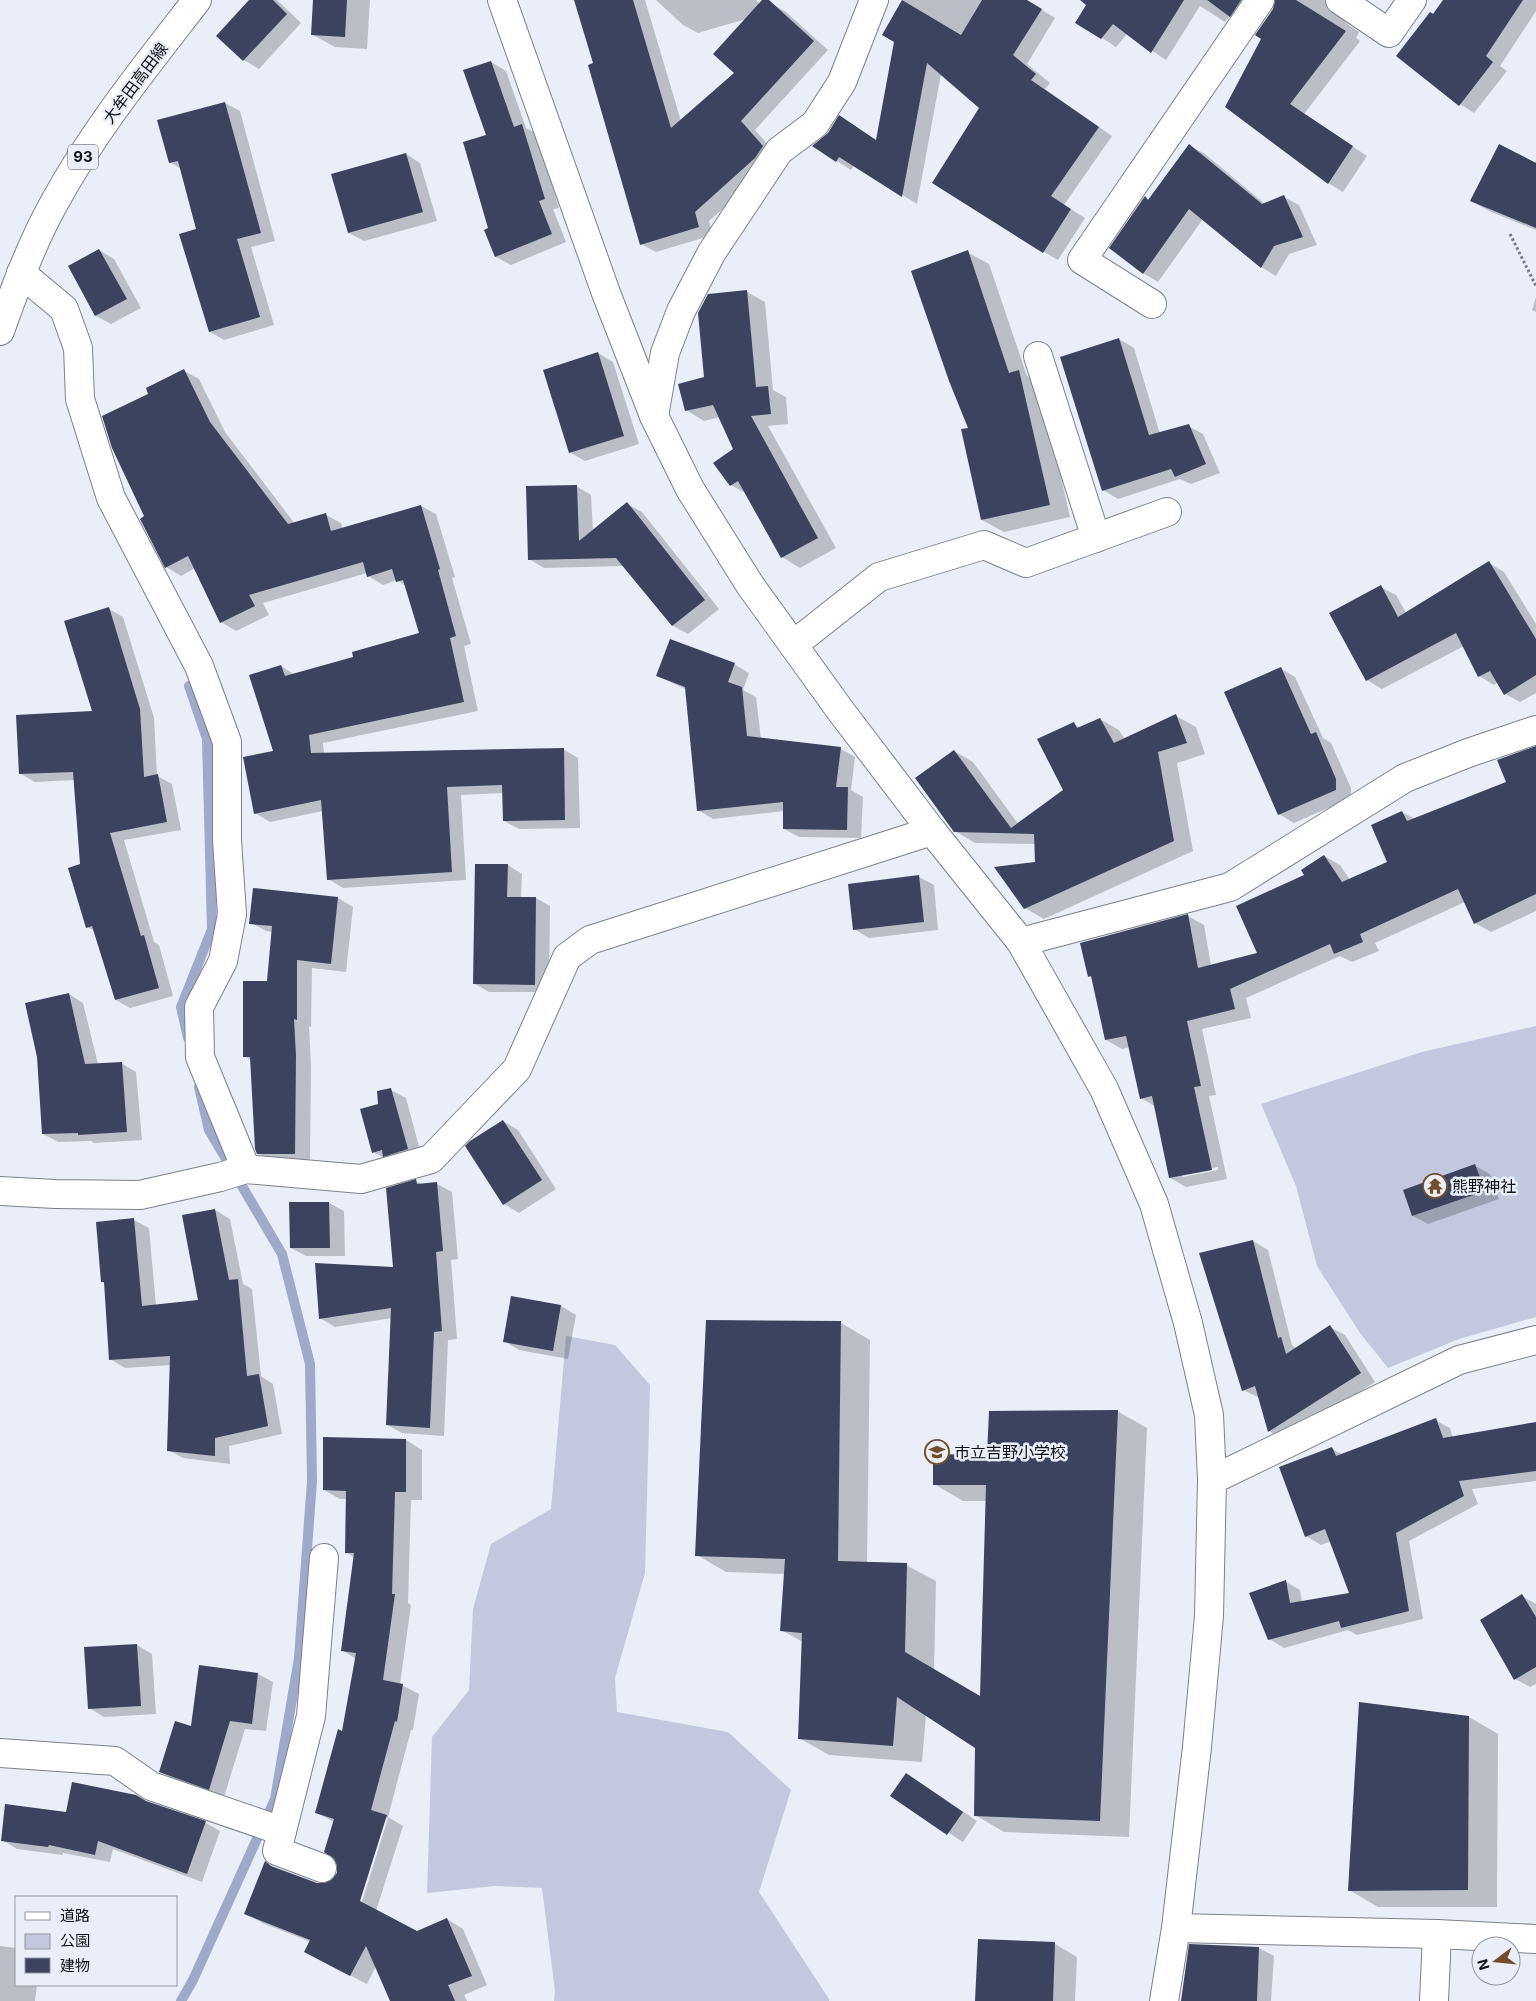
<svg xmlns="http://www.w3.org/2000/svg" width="1536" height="2001" viewBox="0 0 1536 2001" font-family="Inter,'Noto Sans JP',sans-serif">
<rect width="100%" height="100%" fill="#eaeef9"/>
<g fill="#c2c9de">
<path d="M1536 1026V1317L1459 1339 1388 1368 1360 1333 1317 1266 1296 1186 1261 1104 1422 1052Z"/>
<path d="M566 1336 615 1345 650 1385 645 1573 615 1678 617 1712 728 1732 791 1790 759 1892 829 1999V2001H554L555 1991 542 1888 495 1886 427 1893 432 1737 469 1690 473 1609 491 1544 551 1509Z"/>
</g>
<g fill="#0003" fill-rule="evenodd">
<path d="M251 0H277L301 23 259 69 244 60Z"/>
<path d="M315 0H370L367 49 335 47 313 35Z"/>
<path d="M575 0H645L681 121 736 73 746 19 698 33 683 25 656 0H756L760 4 771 3 786 12 828 50 755 130 778 156 770 167 709 221 713 235 656 252 641 244 594 64Z"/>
<path d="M903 0H1026L1055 18 1027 64 1050 83 1045 89 1112 136 1064 205 1085 218 1058 260 1044 252 981 108 941 74 917 204 854 165 851 170 814 146 877 141 895 41 884 34Z"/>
<path d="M1091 0H1262L1245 24 1230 16 1225 22 1200 6 1166 60 1127 34 1116 47 1102 38Z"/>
<path d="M1277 0H1342L1340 16 1346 23 1359 32 1356 38 1360 41 1304 114 1367 156 1343 192 1328 183 1227 106 1262 39Z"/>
<path d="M1444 0H1536V11L1500 66 1507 71 1474 113 1460 104 1434 16Z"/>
<path d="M491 62 506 71 526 128 537 134 559 208 553 209 566 242 511 265 496 257 485 230 490 228 487 136Z"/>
<path d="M225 103 240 111 275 241 251 247 274 325 224 340 210 332 197 230 181 169 170 162Z"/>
<path d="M1190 146 1205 154 1265 204 1284 197 1299 205 1317 245 1289 254 1276 276 1261 267 1203 219 1158 282 1143 273 1145 198 1149 200Z"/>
<path d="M406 154 420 163 437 221 364 241 349 233Z"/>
<path d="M1536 160V230L1489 211 1471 201 1534 164Z"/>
<path d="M99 250 114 259 141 308 111 324 96 316 69 267Z"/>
<path d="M967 252 989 264 1027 376 1040 384 1070 517 1004 532 982 520 970 429Z"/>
<path d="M747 292 765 302 773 390 786 397 788 424 768 426 836 548 800 568 782 557 747 494 731 485 735 449 720 417 704 421 686 410 705 378Z"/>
<path d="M1536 297V312L1532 310Z"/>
<path d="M1119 339 1134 348 1160 434 1188 426 1203 434 1220 473 1191 484 1180 479 1118 499 1103 490Z"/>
<path d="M598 353 613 362 639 444 585 461 571 453 545 370Z"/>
<path d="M184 371 199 379 225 432 295 524 326 515 341 523 343 529 421 506 436 514 455 577 452 578 471 644 464 646 478 711 323 743 324 754 563 749 578 758 580 828 519 829 504 821 503 793 461 795 466 880 343 888 328 879 323 811 270 822 255 813 275 752 281 666 295 675 355 657 420 634 407 587 397 580 383 585 368 576 367 573 263 603 269 615 236 631 221 622 195 568 181 576 166 567 146 517 150 394Z"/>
<path d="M576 486 591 495 593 532 627 504 642 512 719 609 688 634 673 626 624 566 544 568 529 559Z"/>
<path d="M1489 563 1504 572 1536 624V693L1520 702 1505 694 1498 682 1494 685 1479 676 1464 646 1382 689 1367 680 1381 587 1396 595 1406 613Z"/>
<path d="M109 609 123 617 154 718 157 776 172 784 181 830 124 840 154 942 159 945 173 996 130 1008 116 1000 95 931 87 927 75 780 35 782 21 774 94 712Z"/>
<path d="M734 664 749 673 743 690 756 697 761 739 841 749 855 757 851 790 863 797 861 838 799 837 784 829V811L713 819 698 810 685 689 658 676Z"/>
<path d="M1280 668 1295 677 1323 738 1331 743 1351 788V798L1294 823 1279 814Z"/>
<path d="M1176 716 1196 727 1205 754 1177 763 1193 851 1044 919 1025 908 1037 863 1036 844 975 843 955 831 954 751 973 762 1019 825 1065 791 1074 724 1080 728 1100 719 1119 730 1125 740Z"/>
<path d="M1536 748V911L1491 932 1475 923 1465 902 1375 943 1379 951 1352 962 1340 956 1246 998 1251 1018 1202 1029 1216 1095 1209 1096 1227 1179 1186 1187 1170 1178 1156 1107 1141 1098 1130 1047 1122 1049 1106 1040 1093 978 1089 976 1188 916 1204 925 1211 966 1259 954 1306 876 1324 856 1340 865 1350 880 1389 862 1402 812 1415 819 1508 782ZM1218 1167V1170L1182 1177V1174Z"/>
<path d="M508 865 522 874 521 898H536L550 906 549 992H489L475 984Z"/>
<path d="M919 877 934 885 938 930 869 938 854 929Z"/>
<path d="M338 898 353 907 346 972 312 968 311 1027 309 1026 311 1066 310 1162H273L258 1153 251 1060 244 1056 268 982 273 932 266 931 251 923Z"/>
<path d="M69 994 83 1003 98 1064 121 1063 136 1072 142 1140 94 1143 91 1141 58 1142 43 1134Z"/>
<path d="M391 1090 406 1098 422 1158 388 1160 373 1152 379 1105Z"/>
<path d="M503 1121 518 1130 556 1189 519 1213 504 1204 467 1146Z"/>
<path d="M1475 1166 1490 1174 1499 1199 1428 1224 1413 1216Z"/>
<path d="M416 1181 423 1185 437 1184 452 1192 458 1259 451 1260 457 1339 448 1340 444 1436 402 1433 387 1425 392 1318 335 1327 320 1318 394 1268Z"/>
<path d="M329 1203 344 1211 345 1256H306L291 1248Z"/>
<path d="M215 1210 230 1219 243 1284 252 1289 261 1376 273 1384 282 1434 229 1446 230 1464 183 1458 168 1450 171 1365 125 1368 110 1359 106 1284 102 1282 134 1220 149 1228 156 1306 199 1301 183 1216Z"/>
<path d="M1253 1241 1268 1250 1292 1345 1296 1349 1330 1327 1345 1335 1375 1382 1284 1440 1269 1431 1260 1398 1243 1390Z"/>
<path d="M561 1306 576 1315 568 1359 519 1350 504 1341Z"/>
<path d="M707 1321 841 1323 870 1340 867 1563 906 1565 936 1581 934 1671 982 1698 987 1501H963L934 1484 988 1456 1117 1411 1147 1428 1129 1837 1004 1832 975 1815 976 1747 926 1715 922 1762 829 1755 799 1738 803 1642 781 1630 785 1574 726 1572 697 1555Z"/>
<path d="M1435 1420 1450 1428 1453 1438 1536 1424V1481L1472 1489 1478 1504 1409 1541 1423 1619 1357 1635 1348 1630 1284 1648 1269 1639 1286 1582 1300 1590 1302 1602 1350 1594 1331 1541 1321 1545 1306 1536 1332 1449 1342 1454Z"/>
<path d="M406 1440 422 1450V1500H411L408 1603 411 1605 400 1684 419 1694 413 1730H411L388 1817 403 1826 376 1911 417 1932 447 1919 463 1929 487 1985 464 1995 467 2001H391L376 1966 367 1984 322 1961 311 1942 262 1923 245 1913 266 1863 276 1869 317 1884 324 1885 332 1881 338 1874 334 1822 316 1812 343 1732 356 1659 342 1650 355 1558 346 1552 347 1499H340L324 1490ZM385 1818H388L360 1908 357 1907Z"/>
<path d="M1522 1596 1536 1604V1684L1530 1687 1515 1679Z"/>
<path d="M137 1645 152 1654 156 1714 104 1717 89 1708Z"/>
<path d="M258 1674 273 1682 266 1731 245 1729 224 1797 175 1780 161 1772 192 1728Z"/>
<path d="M1469 1717 1498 1734 1497 1907H1378L1349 1890Z"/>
<path d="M921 1783 977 1821 963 1842 892 1796Z"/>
<path d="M147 1803 206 1823 220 1831 202 1882 113 1849 110 1862 63 1853V1855L17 1849 2 1840 67 1813Z"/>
<path d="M1055 1944 1077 1957 1075 2001H976Z"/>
<path d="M0 1946 16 1948V1985H37L35 2001H0Z"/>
<path d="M1259 1948 1274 1956 1271 2001H1181Z"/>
</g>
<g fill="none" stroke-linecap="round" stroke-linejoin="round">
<g stroke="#9fa9ca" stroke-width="10">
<path d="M188 1038 181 1007 212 929 207 739 189 686"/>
<path d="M181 2001 193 1980 275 1799 299 1658 312 1481 310 1364 282 1254 209 1130 199 1087"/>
</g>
</g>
<g fill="#3b435f">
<path d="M249 0H273L287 14 243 61 216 36Z"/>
<path d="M313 0H347L345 37 311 35Z"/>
<path d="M574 0H633L671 128 734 73 713 54 762 0H769L814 41 741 121 763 146 755 158 695 212 699 227 640 245 588 65 593 63Z"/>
<path d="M902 0 961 35 982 0H1027L1042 9 1013 55 1036 74 1031 80 1099 127 1051 196 1071 209 1043 253 932 183 979 108 927 63 902 197 839 157 836 162 812 146 828 133 839 115 876 140 894 42 882 35Z"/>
<path d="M1080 0H1184L1151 53 1113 24 1101 39 1075 23 1086 5Z"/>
<path d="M1207 0H1241L1230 17Z"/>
<path d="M1275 0H1296L1346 31 1290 104 1353 146 1328 184 1225 107 1261 39 1255 35 1273 9Z"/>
<path d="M1443 0H1523L1486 56 1493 62 1459 106 1396 56 1430 12 1433 14Z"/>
<path d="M491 61 514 127 522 124 545 199 539 201 552 234 495 257 484 230 488 228 463 142 486 135 463 70Z"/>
<path d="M225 102 261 233 237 239 260 317 209 332 179 234 196 229 178 161 169 163 157 120Z"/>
<path d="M1189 144 1262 204 1284 195 1303 237 1274 246 1261 268 1189 209 1143 274 1109 248 1145 196 1148 200Z"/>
<path d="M1499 144 1536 163V228L1470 201Z"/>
<path d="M406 153 423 212 348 233 331 174Z"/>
<path d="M99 249 127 299 95 316 68 266Z"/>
<path d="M968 250 1009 373 1019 370 1050 505 981 520 961 429 968 428 949 381 911 271Z"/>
<path d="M747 290 756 387 768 386 771 414 751 416 818 538 781 558 738 481 730 486 713 463 733 449 713 405 685 411 678 384 704 377 698 313 708 294Z"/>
<path d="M1119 338 1149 435 1189 424 1206 464 1175 477 1171 469 1102 491 1060 357Z"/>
<path d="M598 352 624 436 569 453 543 370Z"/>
<path d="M184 369 210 422 288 524 326 513 331 531 421 505 440 569 438 570 456 636 450 638 464 702 309 735 311 753 564 748 565 820 503 821 502 785 447 787 452 872 327 880 321 800 254 814 243 757 273 751 249 675 281 665 285 676 353 657 352 652 419 633 403 580 396 582 392 569 367 577 363 562 249 595 255 606 220 623 188 556 165 568 140 519 144 516 112 448 102 416 148 394 146 388Z"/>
<path d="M577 485 579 541 627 502 705 600 672 626 616 558 528 560 526 486Z"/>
<path d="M1489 561 1536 639V675L1504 695 1490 671 1478 677 1456 633 1366 681 1329 613 1381 585 1398 617Z"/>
<path d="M109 607 140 709 144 777 158 774 167 822 110 833 141 936 144 935 159 988 115 1000 92 926 86 928 68 868 80 864 73 772 19 774 16 715 92 711 64 621Z"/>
<path d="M670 639 735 663 728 682 742 687 747 736 841 747 836 787H848L847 830 783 829V802L697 811 685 687 656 676Z"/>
<path d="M1281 667 1311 734 1316 732 1336 779V790L1278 815 1224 692Z"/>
<path d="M1176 714 1187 743 1158 752 1174 841 1024 909 994 867 1035 862 1034 834 954 832 915 778 954 750 1011 828 1063 790 1037 739 1074 722 1077 728 1100 718 1114 743Z"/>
<path d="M1536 746V894L1474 924 1458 889 1360 934 1363 942 1334 954 1330 944 1230 989 1235 1009 1187 1021 1201 1086 1194 1087 1212 1170 1169 1178 1152 1096 1140 1099 1126 1036 1105 1040 1091 976 1088 977 1080 943 1188 914 1198 968 1257 953 1236 906 1304 875 1301 870 1324 855 1342 882 1387 862 1371 825 1402 811 1407 821 1506 782 1497 760Z"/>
<path d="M475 864H508L507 897H536L535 985 473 984Z"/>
<path d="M919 875 924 922 853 930 848 884Z"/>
<path d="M253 888 338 897 331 964 297 960V1020L294 1019 296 1056 295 1154H257L255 1149 250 1057H243V981H267L272 926 249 924Z"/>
<path d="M69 993 85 1064 122 1062 127 1132 78 1135V1133L42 1134 37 1057 25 1003Z"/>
<path d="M391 1088 408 1149 383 1157 382 1150 372 1153 360 1109 378 1104 377 1091Z"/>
<path d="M503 1120 542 1180 503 1205 465 1146 470 1141Z"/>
<path d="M1475 1164 1485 1191 1412 1216 1403 1190Z"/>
<path d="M416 1179 417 1184 437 1182 443 1251 436 1252 442 1331 434 1332 430 1428 386 1425 391 1308 319 1319 315 1263 393 1267 386 1188Z"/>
<path d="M289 1202H329L330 1248H290Z"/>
<path d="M215 1209 229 1280 238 1279 247 1376 259 1374 268 1426 215 1438V1456L167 1451 170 1356 109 1360 104 1282H101L96 1222 134 1218 142 1306 198 1300 182 1215Z"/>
<path d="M1253 1240 1278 1338 1281 1337 1286 1354 1330 1325 1361 1373 1268 1432 1255 1386 1242 1391 1199 1253Z"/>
<path d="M511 1296 561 1305 553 1351 503 1342Z"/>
<path d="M706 1320 841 1321 838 1561 907 1563 905 1652 980 1696 986 1485H933V1454L987 1455 989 1411 1118 1410 1100 1821 974 1816 975 1748 897 1697 893 1746 798 1739 802 1633 780 1631 785 1559 695 1556Z"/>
<path d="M1436 1418 1443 1438 1536 1422V1471L1459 1481 1464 1496 1396 1533 1409 1611 1341 1628 1339 1621 1268 1640 1249 1593 1286 1580 1290 1603 1349 1593 1325 1529 1305 1537 1279 1467 1332 1447 1336 1456Z"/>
<path d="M323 1437 406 1439V1492H395L392 1594H395L383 1680 403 1684 397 1722 395 1721 371 1810 387 1815 360 1901 417 1931 447 1918 472 1976 448 1985 455 2001H390L366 1946 350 1976 304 1952 310 1940 244 1914 265 1861 271 1866 317 1883H324L331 1880 337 1873V1866L334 1859 324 1852 334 1819 315 1813 338 1729 342 1731 356 1653 341 1651 354 1553H345L346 1491 323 1490Z"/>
<path d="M1522 1594 1536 1617V1667L1514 1680 1480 1620Z"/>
<path d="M137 1644 141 1706 88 1709 84 1647Z"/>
<path d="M199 1665 258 1673 252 1724 230 1721 209 1790 159 1772 175 1721 191 1726Z"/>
<path d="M1359 1702 1469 1716 1468 1890 1348 1891Z"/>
<path d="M906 1773 963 1812 947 1835 890 1796Z"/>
<path d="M72 1782 136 1795 146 1801 206 1821 187 1874 98 1841 95 1855 49 1845 48 1847 1 1841 5 1804 66 1812Z"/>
<path d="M978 1939 1055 1942 1053 2001H975Z"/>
<path d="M1189 1944 1259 1947 1257 2001H1181Z"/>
</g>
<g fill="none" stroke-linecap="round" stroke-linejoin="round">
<defs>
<g id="street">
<path d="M1340 0 1389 33 1412 0"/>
<path d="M21 273 64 309 78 348 80 399 111 498 199 666 227 742V840L232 914 223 961 199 1007 200 1057 246 1169"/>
<path d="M1152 304 1082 260 1260 0"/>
<path d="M1038 356 1096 538"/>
<path d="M654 416 665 353 681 311 712 252 779 151 815 124 842 82 874 0"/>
<path d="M793 645 879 577 984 545 1026 563 1167 512"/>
<path d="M1021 942 1230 887 1405 778 1468 753 1536 730"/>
<path d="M0 1191 55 1194 140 1195 220 1177 246 1169 361 1179 431 1159 517 1069 567 957 590 940 932 831"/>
<path d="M1212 1480 1459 1360 1536 1340"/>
<path d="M0 1753 115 1761 151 1786 282 1831"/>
<path d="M322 1868 277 1851 311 1716 324 1558"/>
<path d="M1434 2001 1437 1934"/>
</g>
<g id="secondary">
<path d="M502 0 606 293 654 416 690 489 750 585 840 710 932 831 1021 942 1104 1089 1154 1204 1188 1323 1209 1415 1212 1480 1209 1616 1197 1747 1176 1928 1164 2001"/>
<path d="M1176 1928 1437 1934 1536 1939"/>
</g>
<path id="primary" d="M0 331C15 288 31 245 53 205 93 131 146 66 197 0"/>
</defs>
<use href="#street" stroke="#7c808a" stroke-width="30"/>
<use href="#secondary" stroke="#7c808a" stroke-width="30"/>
<use href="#primary" stroke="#7c808a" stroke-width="30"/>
<path stroke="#767880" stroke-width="3" stroke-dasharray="2.5 2.5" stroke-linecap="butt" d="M1510 234 1536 286"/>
<use href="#street" stroke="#fff" stroke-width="28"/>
<use href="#secondary" stroke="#fff" stroke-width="28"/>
<use href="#primary" stroke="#fff" stroke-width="28"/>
</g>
<defs>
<symbol id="temple-ring" viewBox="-11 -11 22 22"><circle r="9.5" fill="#eaeef9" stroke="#734d2a" stroke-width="1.5"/><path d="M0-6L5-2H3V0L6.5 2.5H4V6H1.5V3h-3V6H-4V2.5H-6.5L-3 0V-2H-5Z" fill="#734d2a"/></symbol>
<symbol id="school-ring" viewBox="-11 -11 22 22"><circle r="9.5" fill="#eaeef9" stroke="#734d2a" stroke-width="1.5"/><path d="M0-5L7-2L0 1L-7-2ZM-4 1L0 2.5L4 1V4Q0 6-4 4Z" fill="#734d2a"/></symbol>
</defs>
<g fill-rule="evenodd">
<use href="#temple-ring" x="1421" y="1172" width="28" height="28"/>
<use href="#school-ring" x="923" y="1438" width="28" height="28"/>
</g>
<g text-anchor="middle" stroke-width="5" stroke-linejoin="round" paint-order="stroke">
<rect fill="#eaeef9" stroke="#515359" stroke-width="1" x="68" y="144.5" width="30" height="25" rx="4"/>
<g font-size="15" font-weight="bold" fill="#101115">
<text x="83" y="162">93</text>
</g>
<g font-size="16" fill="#101115" stroke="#eaeef9">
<text transform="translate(135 83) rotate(-53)" y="6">大牟田高田線</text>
</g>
<g font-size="16" fill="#101115" stroke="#eaeef9" text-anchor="start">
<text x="1452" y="1192">熊野神社</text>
<text x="954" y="1458">市立吉野小学校</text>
</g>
</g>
<rect x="15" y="1896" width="162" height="90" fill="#eaeef9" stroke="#93969e"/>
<rect x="25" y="1912" width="25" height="8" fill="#ffffff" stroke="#93969e"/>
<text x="60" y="1921" font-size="15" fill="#101115">道路</text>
<rect x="25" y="1934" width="25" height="15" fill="#c2c9de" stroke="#93969e"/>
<text x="60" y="1946" font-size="15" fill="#101115">公園</text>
<rect x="25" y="1958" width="25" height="15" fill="#3b435f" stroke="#93969e"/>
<text x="60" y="1971" font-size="15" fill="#101115">建物</text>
<g transform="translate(1496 1961) rotate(254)"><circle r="24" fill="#eaeef9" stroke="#93969e"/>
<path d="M0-4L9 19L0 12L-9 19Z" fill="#734d2a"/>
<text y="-8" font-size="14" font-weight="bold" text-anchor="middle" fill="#101115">N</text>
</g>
</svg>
